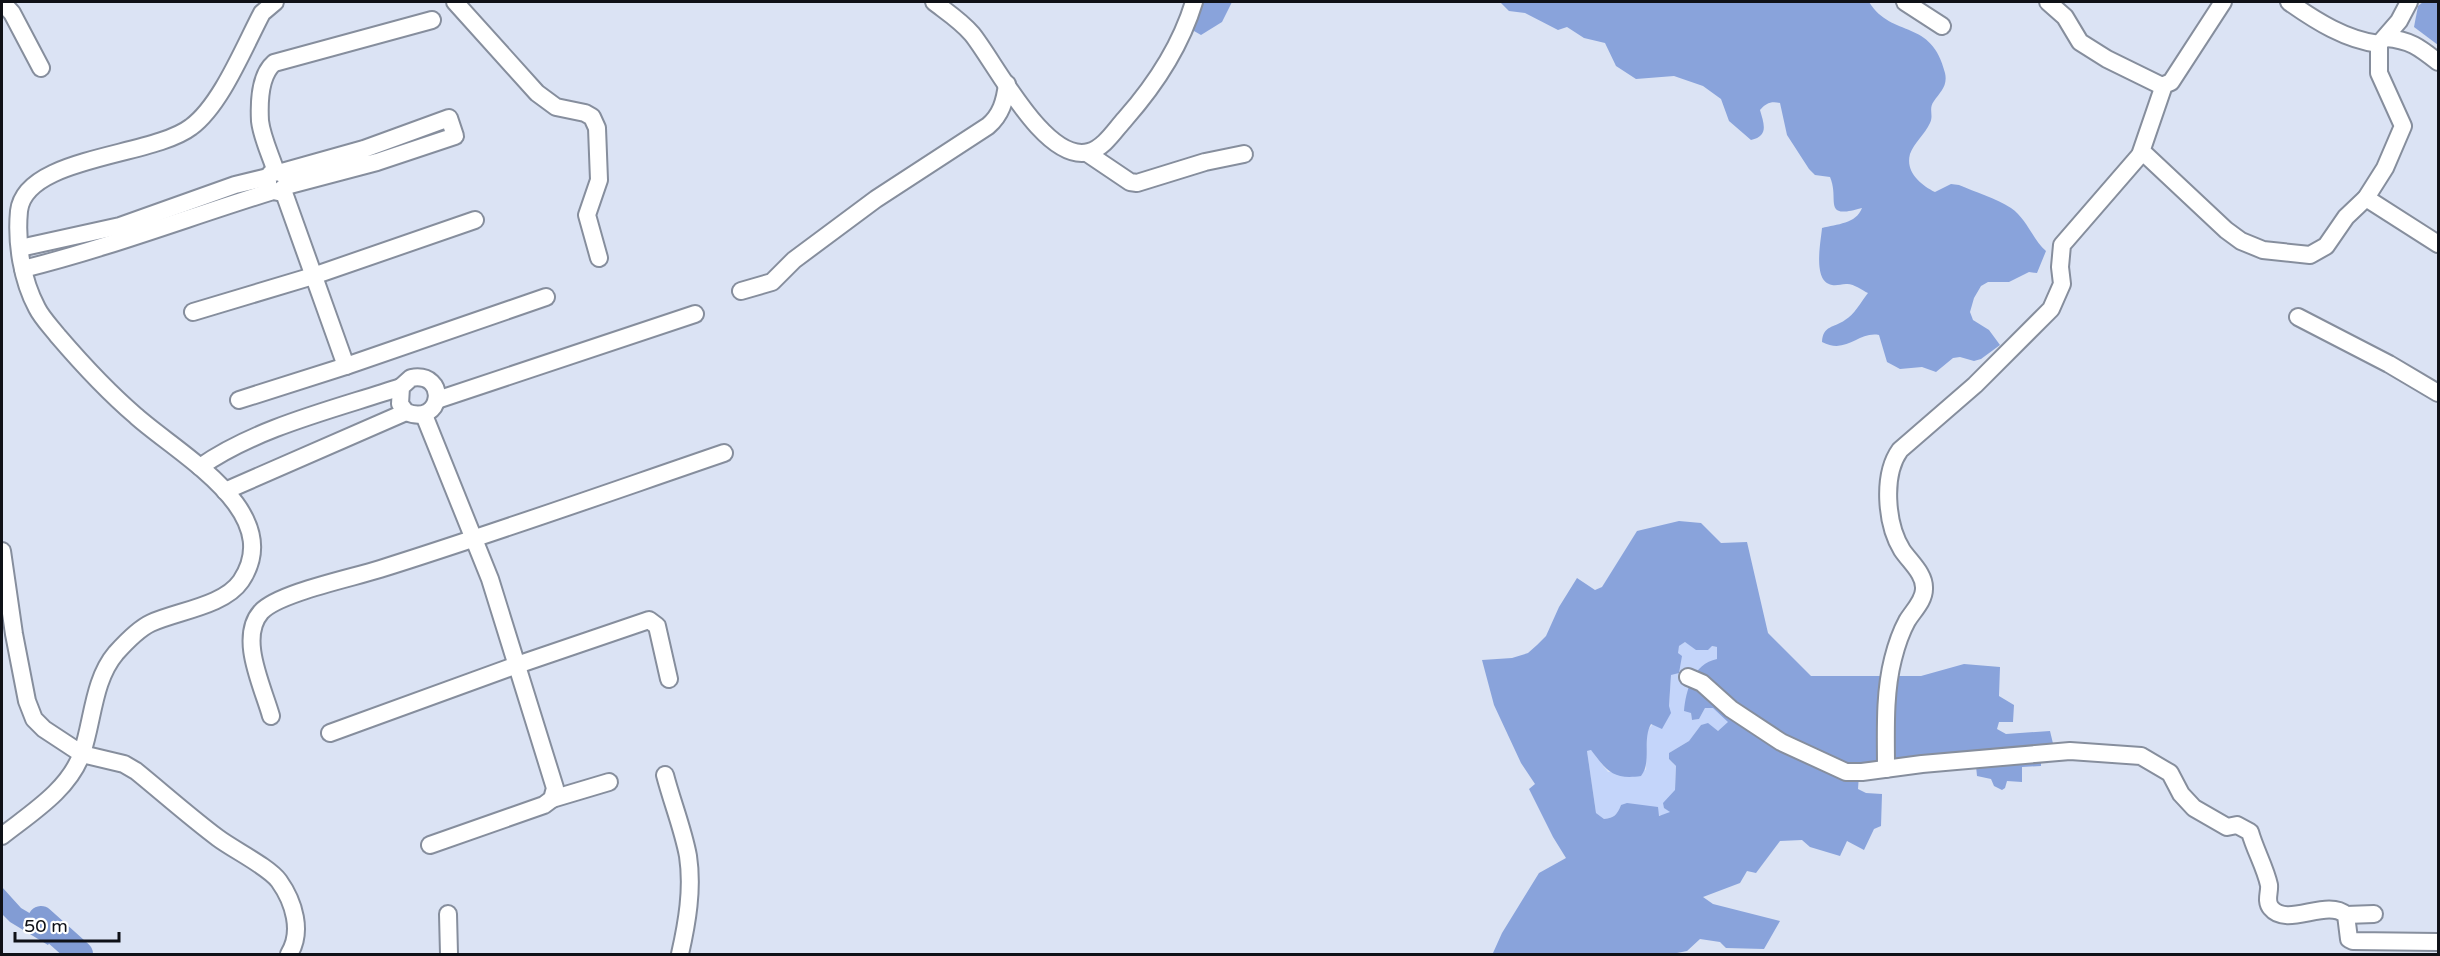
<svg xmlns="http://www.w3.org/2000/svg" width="2440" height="956" viewBox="0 0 2440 956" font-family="'Varela Round',sans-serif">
<rect width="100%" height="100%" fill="#dbe3f4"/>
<path fill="#c4d5fa" d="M1685 642 1717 647V659L1691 713 1692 720 1699 719 1705 708 1714 707 1729 722 1718 731 1708 724 1701 725 1689 741 1669 753V759L1676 766 1675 790 1671 812C1658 821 1635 809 1621 805 1617 815 1614 818 1604 819L1596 813 1587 751 1591 750 1608 772 1646 770 1647 731 1669 706 1671 674 1679 646Z"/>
<g fill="#89a3db" fill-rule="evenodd">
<path d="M1200 2H1232L1222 22 1201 35 1194 31 1186 17Z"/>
<path d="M1500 2H1869C1892 39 1932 18 1945 73 1948 86 1940 92 1934 101 1928 109 1934 115 1930 123 1925 134 1914 143 1910 154 1905 172 1921 185 1935 192L1951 184 1959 185C1975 192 1996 198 2011 208 2027 219 2033 240 2046 251L2037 273 2029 272 2009 282H1988L1981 286 1974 298 1970 312 1973 320 1989 330 2000 345 1981 359 1974 361 1960 357 1953 358 1936 372 1922 367 1900 369 1887 362 1879 335C1858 331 1847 355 1822 342 1823 325 1834 328 1845 320 1854 315 1861 302 1868 293 1862 290 1853 283 1846 284 1841 284 1837 286 1832 285 1812 282 1821 241 1822 228 1837 224 1856 224 1862 208 1821 220 1840 200 1830 177L1815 175 1809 169 1787 135 1780 103C1771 101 1766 103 1760 110 1764 124 1769 136 1751 140L1729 121 1721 99 1703 86 1674 76 1636 79 1616 66 1605 43 1584 38 1567 27 1558 30 1525 13 1509 11Z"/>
<path d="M2423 2H2438V45L2414 27 2418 6Z"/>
<path d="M1679 521 1701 523 1721 543 1747 542 1768 633 1811 676H1921L1964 664 2000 667 1999 696 2014 705 2013 722H1999L1997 729 2006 734 2050 731 2057 760 2041 761V766L2022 767V782L2007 781 2005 788 2002 790 1994 786 1991 779 1977 776 1976 766 1859 775 1858 789 1866 793 1882 794 1881 826 1874 829 1864 850 1847 841 1840 856 1810 847 1802 840 1780 841 1756 873 1747 871 1740 883 1703 897 1713 904 1780 921 1764 949 1726 948 1720 942 1700 939 1687 951 1677 953 1497 954 1493 953 1502 933 1539 873 1566 858 1553 837 1529 789 1535 784 1521 763 1494 705 1482 660 1512 658 1528 653 1537 645 1546 636 1559 607 1577 578 1595 590 1602 587 1637 531ZM1685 642 1696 650H1708L1712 646 1717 647V659C1693 664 1686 690 1684 711L1691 713 1692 720 1699 719 1705 708H1713L1728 722 1718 731 1708 723 1701 725 1689 741 1669 753V759L1676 766 1675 790 1663 803 1664 808 1670 812 1659 816 1658 807 1627 803 1621 805C1617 815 1614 818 1604 819L1596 813 1587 751 1591 750C1607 771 1613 780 1641 776 1652 762 1642 740 1651 724L1662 729 1671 713 1669 706 1671 675 1679 673 1682 656 1678 653 1679 646Z"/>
</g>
<path fill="#829cd4" d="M2 887 21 908 58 930 48 945 10 922 2 914Z"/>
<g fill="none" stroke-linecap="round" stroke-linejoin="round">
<path stroke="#829cd4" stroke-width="26" d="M41 919 80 954"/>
<defs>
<g id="minor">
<path d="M2 2 12 13 41 68"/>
<path d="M455 2 537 93 556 107 585 113 592 117 597 128 599 180 587 215 599 258"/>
<path d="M934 2C947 12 961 21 972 34 995 62 1045 164 1089 152 1104 148 1115 130 1125 119 1155 85 1181 45 1194 2"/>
<path d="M1905 2 1942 26"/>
<path d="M2048 2 2065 17 2080 42 2107 59 2160 85H2164"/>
<path d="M2289 2C2316 21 2346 40 2379 44"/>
<path d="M2386 38C2410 40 2419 47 2438 62"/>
<path d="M1087 153 1130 182 1137 183 1205 162 1244 154"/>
<path d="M2140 155H2146L2226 230 2241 241 2263 250 2310 255 2326 246 2346 217 2366 198 2385 168 2403 126 2379 73V44L2399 21 2409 2"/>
<path d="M276 172C271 156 262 138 260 121 259 102 260 75 274 63L432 20"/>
<path d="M282 172 364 149 449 118 455 136 377 162 286 186"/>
<path d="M283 190 346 366"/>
<path d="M2366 198 2438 244"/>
<path d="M20 248 120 226 235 185 268 177"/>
<path d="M23 269C108 248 189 217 273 191L278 192 286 186 288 181 282 172 271 173 268 177V188L273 191"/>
<path d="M741 291 772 282 794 260 876 199 988 126C1001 115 1005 101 1007 84"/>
<path d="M193 312 313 276 475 220"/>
<path d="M2298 317 2389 364 2438 393"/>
<path d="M239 400 346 366 546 297"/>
<path d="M437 400 695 314"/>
<path d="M424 415 490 579 555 788 552 799 544 805 430 845"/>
<path d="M200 467C257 427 335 409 401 387"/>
<path d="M225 491 406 412C443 427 449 371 411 378L401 387 400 404 406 412"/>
<path d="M2 551 14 634 27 701 34 719 44 729 82 754 124 764 136 771C163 793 190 817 218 838 234 850 269 867 279 881 294 902 303 932 289 954"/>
<path d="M1688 677 1702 683 1731 709 1781 742 1846 772H1862L1922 764 2070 751 2141 756 2170 773 2181 794 2194 808 2227 827 2237 825 2250 832C2255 850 2265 867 2269 885 2270 892 2265 901 2271 908 2287 928 2327 898 2346 915L2349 939 2353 941 2438 942"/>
<path d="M271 716C263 687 238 638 261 612 278 593 352 578 380 569 495 533 610 492 724 453"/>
<path d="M330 733 517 665 649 620 657 626 669 679"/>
<path d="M1886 769C1886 733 1884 694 1893 659 1896 647 1901 632 1907 621 1913 611 1924 601 1924 589 1925 574 1910 562 1902 550 1886 524 1882 475 1900 450L1975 385 2051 309 2062 284 2060 267 2062 245 2140 155 2164 85 2171 82 2223 2"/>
<path d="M665 775C672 802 683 829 688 856 693 889 687 923 680 954"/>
<path d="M552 799 609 782"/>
<path d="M2 836C31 813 69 790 82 753 93 721 93 680 116 653 125 643 138 629 151 623 177 611 224 606 241 581 287 512 178 454 136 416 108 392 82 364 58 336 51 327 42 318 37 308 22 280 16 243 19 211 25 156 152 157 191 127 221 105 244 47 262 13L275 2"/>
<path d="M448 914 449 954"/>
<path d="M2346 915 2374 914"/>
</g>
</defs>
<use href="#minor" stroke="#868e9d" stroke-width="20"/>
<use href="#minor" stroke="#fff" stroke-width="16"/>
</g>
<rect width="2440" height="956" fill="none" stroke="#0f1117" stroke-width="6"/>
<path d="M15 932v9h104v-9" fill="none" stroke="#0f1117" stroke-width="3"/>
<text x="24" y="932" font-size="18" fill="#0f1117" stroke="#ffffff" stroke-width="4.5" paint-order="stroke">50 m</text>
</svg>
